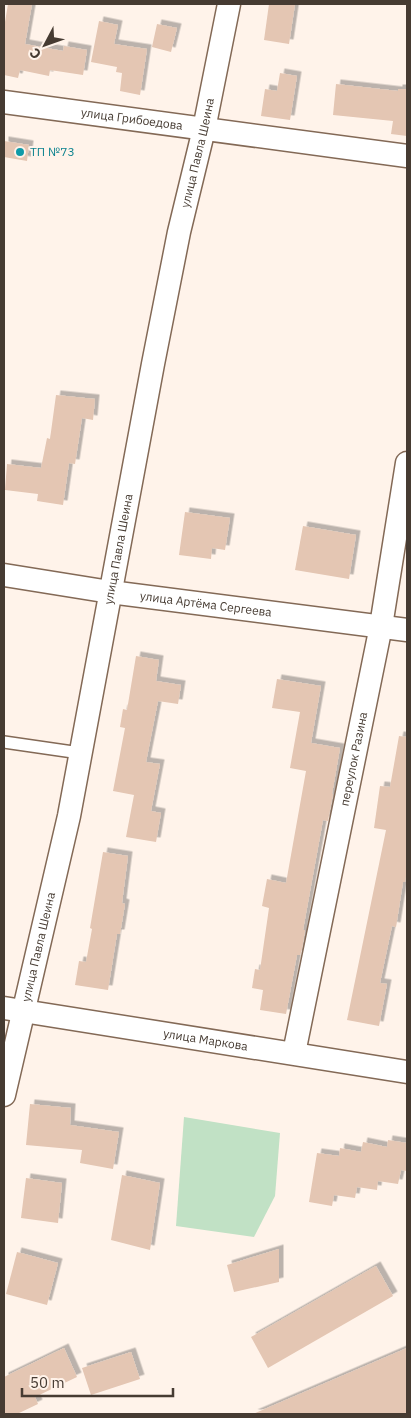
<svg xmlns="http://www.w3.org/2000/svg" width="411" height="1418" viewBox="0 0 411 1418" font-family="'IBM Plex Sans',sans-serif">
<defs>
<filter id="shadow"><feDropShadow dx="4.5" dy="-4.5" stdDeviation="0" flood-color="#0004"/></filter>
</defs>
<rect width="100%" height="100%" fill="#fff3ea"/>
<path fill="#c1e1c5" d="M184 1117 280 1133 275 1196 254 1237 176 1226Z"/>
<g fill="#e4c6b3" filter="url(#shadow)">
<path d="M8 4H32L25 44 63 51 64 46 87 50 83 75 50 70 49 76 20 70 18 78 4 75V28Z"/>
<path d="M269 4H295L289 44 264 40Z"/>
<path d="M99 21 118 25 114 44 147 49 140 95 120 91 122 73 116 72 117 67 91 62Z"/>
<path d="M157 24 177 28 171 52 152 47Z"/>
<path d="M280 73 297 76 290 120 261 116 265 89 277 91Z"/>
<path d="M336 84 398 91V89H407V136L391 134 393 121 333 115Z"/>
<path d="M4 141 29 145 27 161 4 157Z"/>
<path d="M56 395 95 399 93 420 82 418 75 464 69 463 63 505 37 501 38 494 5 490 7 464 41 468 47 438 50 439Z"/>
<path d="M185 512 230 518 225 550 212 548 211 559 179 555Z"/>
<path d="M303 526 356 535 349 579 295 570Z"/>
<path d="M136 656 159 660 156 681 181 685 178 704 158 701 146 762 160 764 151 811 161 813 156 842 126 837 134 795 113 791 125 728 120 727 123 709 127 710Z"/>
<path d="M277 679 321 686 311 743 340 748 332 794H333L328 821 323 820 303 930H305L302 949 300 955H297L286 1014 260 1010 263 990 252 988 255 969 260 970 269 908 262 906 267 879 286 883 306 771 290 768 300 712 272 708Z"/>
<path d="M399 736 407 737V870L405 882H403L396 927 392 926 380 983 387 984 379 1026 347 1020 386 830 374 828 380 786 390 787Z"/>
<path d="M103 852 128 856 122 903 125 904 120 934H117L108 990 75 985 79 961 86 962 92 929 90 928Z"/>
<path d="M30 1104 71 1108 70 1125 119 1132 113 1169 80 1163 82 1150 26 1145Z"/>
<path d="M388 1140 407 1143V1171L401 1170 398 1184 378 1181 377 1190 357 1187 355 1198 334 1195 332 1206 309 1202 317 1153 339 1156 340 1148 361 1152 363 1142 387 1147Z"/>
<path d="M122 1175 160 1183 150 1250 111 1240Z"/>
<path d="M26 1178 62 1183 58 1223 21 1218Z"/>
<path d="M279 1249V1282L234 1292 227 1265Z"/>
<path d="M17 1252 58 1263 47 1305 6 1294Z"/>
<path d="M376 1266 393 1296 268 1368 251 1337Z"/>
<path d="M64 1348 77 1377 35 1397 38 1404 17 1414H4V1377Z"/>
<path d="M407 1348V1414H253Z"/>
<path d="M131 1352 140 1379 91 1395 82 1368Z"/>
</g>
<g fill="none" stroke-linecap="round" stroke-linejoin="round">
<defs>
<path id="lane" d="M4 742 80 753"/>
<g id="street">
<path id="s1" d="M4 102 407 156"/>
<path id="s2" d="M4 575 110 592 407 630"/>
<path id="s3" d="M4 1008 407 1072"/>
<path id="s4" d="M294 1053 381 626 407 463"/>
<path id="s5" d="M4 1095 69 816 153 364 179 232 204 129 229 4"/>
</g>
</defs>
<use href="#lane" stroke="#836956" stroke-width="14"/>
<use href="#street" stroke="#836956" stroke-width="25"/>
<use href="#lane" stroke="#fff" stroke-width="11"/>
<use href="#street" stroke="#fff" stroke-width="22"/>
</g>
<circle fill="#0f9aa8" stroke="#fff3ea" stroke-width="2" cx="20" cy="152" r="5"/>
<g text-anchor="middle" stroke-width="4" stroke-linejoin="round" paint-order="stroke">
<g font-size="12" fill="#463b32" stroke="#fff3ea">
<text dy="4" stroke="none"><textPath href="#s1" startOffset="129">улица Грибоедова</textPath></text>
<text dy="4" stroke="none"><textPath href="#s5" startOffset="962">улица Павла Шеина</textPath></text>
<text dy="4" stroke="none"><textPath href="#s5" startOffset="558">улица Павла Шеина</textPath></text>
<text dy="4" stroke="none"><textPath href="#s2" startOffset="204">улица Артёма Сергеева</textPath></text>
<text dy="4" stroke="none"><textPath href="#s4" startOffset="300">переулок Разина</textPath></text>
<text dy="4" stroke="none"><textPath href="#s5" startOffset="152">улица Павла Шеина</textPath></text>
<text dy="4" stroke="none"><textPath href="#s3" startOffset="204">улица Маркова</textPath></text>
</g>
<g font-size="12" fill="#0d838f" stroke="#fff3ea" text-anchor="start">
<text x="30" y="156">ТП №73</text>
</g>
</g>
<rect width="411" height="1418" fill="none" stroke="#463b32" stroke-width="10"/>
<g transform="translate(45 45) rotate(229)" stroke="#fff3ea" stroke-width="4" paint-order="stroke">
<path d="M0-4L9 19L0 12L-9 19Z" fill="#463b32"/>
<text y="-8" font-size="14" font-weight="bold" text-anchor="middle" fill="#463b32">С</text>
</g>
<path d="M22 1388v8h151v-8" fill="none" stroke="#463b32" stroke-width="2.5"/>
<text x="30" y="1388" font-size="15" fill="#463b32" stroke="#fff3ea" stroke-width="4" paint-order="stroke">50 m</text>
</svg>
